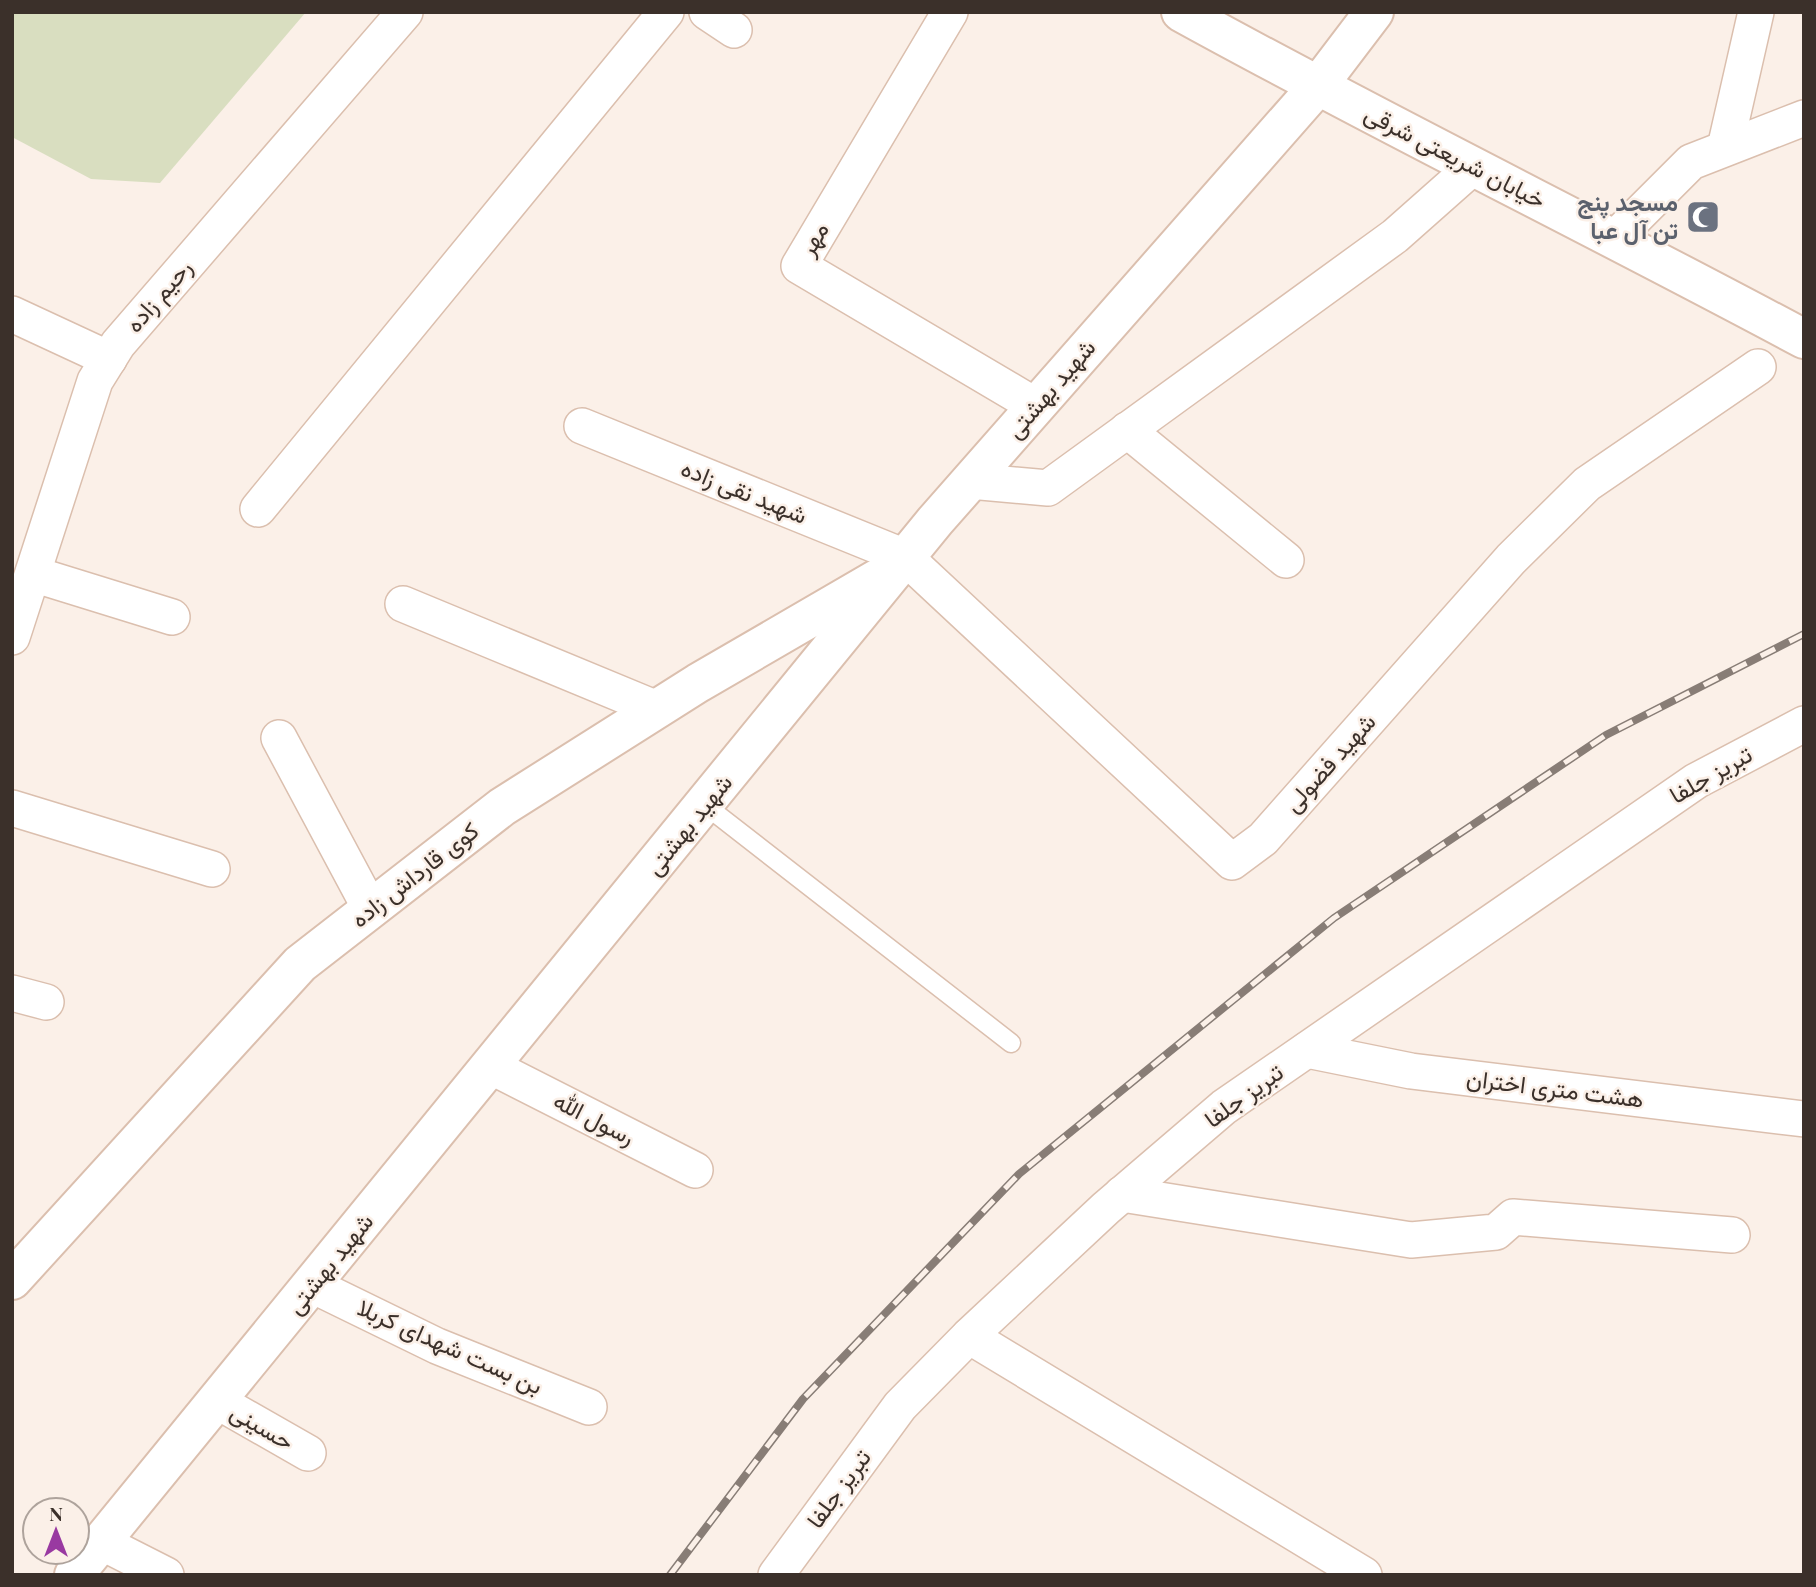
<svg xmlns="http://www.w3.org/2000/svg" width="1816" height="1587" viewBox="0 0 1816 1587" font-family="'Playfair Display',Vazirmatn,serif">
<rect width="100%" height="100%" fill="#fbf0e8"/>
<path fill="#d9dec0" d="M12 12H306L160 183 91 179 12 137Z"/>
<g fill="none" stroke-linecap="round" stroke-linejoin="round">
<defs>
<path id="service" d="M705 805 1011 1043"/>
<g id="minor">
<path d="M707 12 734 30"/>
<path d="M950 12 799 266 1036 406"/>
<path d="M1725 148 1756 12"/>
<path d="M1615 238 1691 162 1804 118"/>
<path d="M12 314 109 359"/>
<path d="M582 426 905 557 1232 862 1263 839 1511 559 1587 484 1758 367"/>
<path d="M1127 430 1286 560"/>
<path d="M970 481 1048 488 1395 236 1474 166"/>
<path d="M258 509 666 12"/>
<path d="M33 574 172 617"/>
<path d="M403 604 657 709"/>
<path d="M12 637 95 381 118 344 405 12"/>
<path d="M279 738 371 910"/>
<path d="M12 808 212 869"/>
<path d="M12 993 46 1002"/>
<path d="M1307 1050 1411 1071 1804 1119"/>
<path d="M492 1067 695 1170"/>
<path d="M1122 1194 1411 1240 1496 1232 1513 1217 1732 1235"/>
<path d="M312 1285 437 1346 589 1407"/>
<path d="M969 1336 1364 1575"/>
<path d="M217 1401 308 1453"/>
<path d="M101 1542 166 1575"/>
<path d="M776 1575 900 1406 969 1336 1106 1208 1224 1107 1696 781 1804 724"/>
</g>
<g id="tertiary">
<path d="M1181 12C1386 125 1597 228 1804 339"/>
<path d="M12 1280 300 964 502 807 698 683 877 579"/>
<path d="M74 1575 935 521 1317 87 1374 12"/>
</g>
</defs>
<use href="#service" stroke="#dbbfae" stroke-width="21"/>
<use href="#minor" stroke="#dbbfae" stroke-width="38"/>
<use href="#tertiary" stroke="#dbbfae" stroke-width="42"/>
<use href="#service" stroke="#fff" stroke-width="18"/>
<use href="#minor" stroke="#fff" stroke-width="35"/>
<use href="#tertiary" stroke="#fff" stroke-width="38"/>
<defs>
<path id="rail" d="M670 1575 803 1399 1019 1174 1334 918 1606 735 1804 634"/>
</defs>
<use href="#rail" stroke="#887d76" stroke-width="8"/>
<use href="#rail" stroke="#fbf0e8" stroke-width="5" stroke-dasharray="16" stroke-linecap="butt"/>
</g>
<defs>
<symbol id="mosque-square" viewBox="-11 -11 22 22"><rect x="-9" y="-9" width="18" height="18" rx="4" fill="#6b7280" stroke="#fbf0e8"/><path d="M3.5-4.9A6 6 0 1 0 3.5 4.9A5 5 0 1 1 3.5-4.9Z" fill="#fff"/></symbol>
</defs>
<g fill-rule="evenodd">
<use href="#mosque-square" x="1684" y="198" width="38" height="38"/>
</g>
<g text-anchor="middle" stroke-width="5" stroke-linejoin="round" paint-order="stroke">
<g font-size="24" fill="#3b302a" stroke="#fbf0e8">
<text transform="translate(1455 157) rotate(27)" y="8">خیابان شریعتی شرقی</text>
<text transform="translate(814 239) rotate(-59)" y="8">مهر</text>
<text transform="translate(159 296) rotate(-49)" y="8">رحیم زاده</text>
<text transform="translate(1051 389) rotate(-49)" y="8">شهید بهشتی</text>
<text transform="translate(744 492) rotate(22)" y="8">شهید نقی زاده</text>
<text transform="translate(1330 763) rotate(-48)" y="8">شهید فضولی</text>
<text transform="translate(1711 775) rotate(-30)" y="8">تبریز جلفا</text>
<text transform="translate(689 825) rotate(-51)" y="8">شهید بهشتی</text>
<text transform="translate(415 875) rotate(-38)" y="8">کوی قارداش زاده</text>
<text transform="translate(1555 1089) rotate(7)" y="8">هشت متری اختران</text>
<text transform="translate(1244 1096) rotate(-36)" y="8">تبریز جلفا</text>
<text transform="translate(594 1119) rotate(27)" y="8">رسول الله</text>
<text transform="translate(330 1264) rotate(-51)" y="8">شهید بهشتی</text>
<text transform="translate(450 1347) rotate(24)" y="8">بن بست شهدای کربلا</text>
<text transform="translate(262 1427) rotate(30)" y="8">حسینی</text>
<text transform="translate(839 1489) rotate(-54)" y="8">تبریز جلفا</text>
</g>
<g font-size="24" font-weight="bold" fill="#5b616d" stroke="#fbf0e8" text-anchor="end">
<text x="1678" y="211">مسجد پنج<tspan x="1678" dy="28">تن آل عبا</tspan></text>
</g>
</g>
<rect width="1816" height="1587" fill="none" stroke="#3b302a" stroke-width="28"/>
<g transform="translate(56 1531)"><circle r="33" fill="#fbf0e8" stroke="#aea39c" stroke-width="2"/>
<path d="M0-5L12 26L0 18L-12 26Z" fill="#9939a1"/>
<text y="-10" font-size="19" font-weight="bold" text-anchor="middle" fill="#3b302a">N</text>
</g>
</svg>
